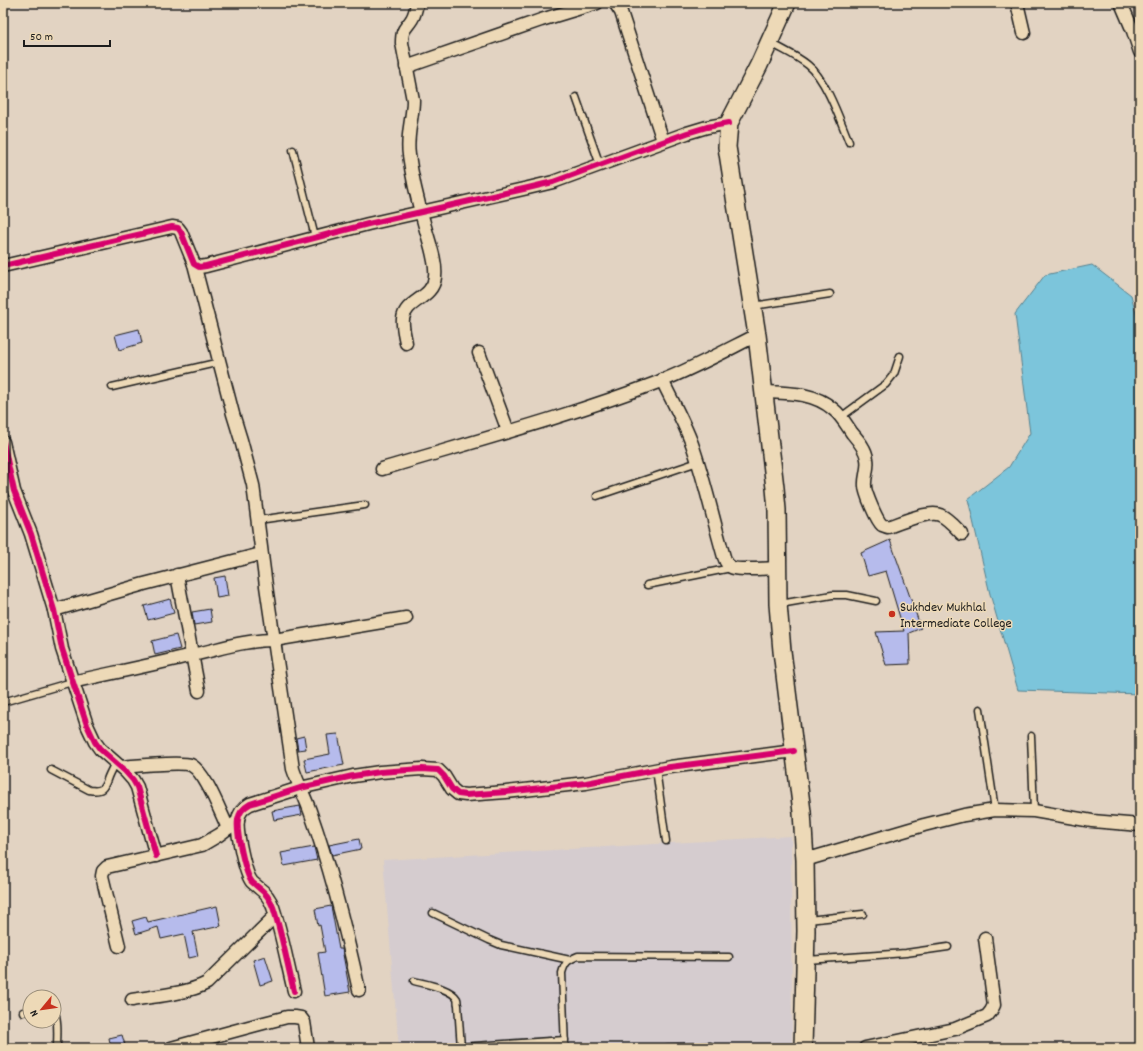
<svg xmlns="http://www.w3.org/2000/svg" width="1143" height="1051" viewBox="0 0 1143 1051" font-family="Dekko,sans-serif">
<rect width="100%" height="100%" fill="#e2d3c2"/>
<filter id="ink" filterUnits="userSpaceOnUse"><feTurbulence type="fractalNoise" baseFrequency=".025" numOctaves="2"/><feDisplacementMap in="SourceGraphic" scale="8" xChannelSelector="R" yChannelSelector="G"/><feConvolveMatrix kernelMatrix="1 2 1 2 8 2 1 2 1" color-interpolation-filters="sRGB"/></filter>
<g filter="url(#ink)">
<path fill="#d5cccf" d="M791 836 792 1048H399L383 860Z"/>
<path fill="#7bc5db" stroke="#55818f" d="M1092 265 1131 295 1140 328V694L1018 690 990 594 968 499 1009 467 1030 433 1015 314 1045 275Z"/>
<g fill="#b6bbec" stroke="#1c1c1c">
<path d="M139 329 142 343 119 350 115 335Z"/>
<path d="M890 540 921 628 909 633 910 664 886 665 876 632 904 631 886 571 868 576 861 553Z"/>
<path d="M225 576 228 596 217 598 214 578Z"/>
<path d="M170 599 174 613 148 620 144 606Z"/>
<path d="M210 609 212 622 194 625 192 612Z"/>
<path d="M176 635 180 649 155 655 152 641Z"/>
<path d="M338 734 344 765 307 772 304 759 330 754 327 735Z"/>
<path d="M304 736 306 749 298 750 296 738Z"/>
<path d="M300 806 302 815 274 820 272 811Z"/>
<path d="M359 839 361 849 332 855 329 845Z"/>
<path d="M314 847 317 860 284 866 281 853Z"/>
<path d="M217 906 221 926 193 932 198 956 189 958 184 934 161 939 158 927 136 934 132 921 146 917 148 922Z"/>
<path d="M331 906 339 949H342L350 992 325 996 318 953 325 952 320 925 318 926 315 909Z"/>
<path d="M265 956 273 981 260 985 253 960Z"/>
<path d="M122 1035 126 1048H111L109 1038Z"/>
</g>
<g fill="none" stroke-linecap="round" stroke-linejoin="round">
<defs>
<g id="lane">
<path d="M771 43C783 50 797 56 808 65 826 79 840 120 849 142"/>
<path d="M576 97 600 165"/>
<path d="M293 150 315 237"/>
<path d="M753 306 830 294"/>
<path d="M112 387 220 362"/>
<path d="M841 417 886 384 894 374 900 356"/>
<path d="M597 496 698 462"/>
<path d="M258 520 365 505"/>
<path d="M647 585 731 568"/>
<path d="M780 604 832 595H847L876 601"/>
<path d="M3 702 72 682"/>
<path d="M980 709 995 810"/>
<path d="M1031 736 1034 811"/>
<path d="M656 769 666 841"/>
<path d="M51 770 89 790C102 792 104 789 108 777 110 772 113 767 115 762"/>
<path d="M433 913 489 940 501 945 570 960"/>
<path d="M808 920 863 914"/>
<path d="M807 960 906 953 948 947"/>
<path d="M414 981C425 984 451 988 457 999 458 1001 457 1003 458 1005L461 1048"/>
<path d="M54 1011C59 1019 57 1038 57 1048"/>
<path d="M23 1012 30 1010"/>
<path d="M460 1047 565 1040"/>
<path d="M565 1048 562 973C565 962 568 960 578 956L729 957"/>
<path d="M667 1048 710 1046"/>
</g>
<g id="street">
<path d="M615 3 621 12 663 141"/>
<path d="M1017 3 1024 33"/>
<path d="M1121 3 1133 31 1140 52"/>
<path d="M406 67 541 20 597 3"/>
<path d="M194 264 233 414 241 440 253 485 266 586 293 769C298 784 305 797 310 811 331 870 346 930 359 990"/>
<path d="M3 266 172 227 178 228 181 232 194 264 199 267 206 266 368 224 528 188 553 182 687 133 707 127 729 123"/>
<path d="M406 343C405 336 402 327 403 319 405 300 433 299 435 277 437 261 428 239 424 223 418 202 412 177 409 155 406 136 413 118 413 100L402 43C402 28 405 30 412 19 415 14 416 9 417 3"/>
<path d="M479 353 508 431"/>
<path d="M662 380C672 401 684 422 692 444 705 481 713 519 724 557 725 560 727 565 731 567 737 571 769 568 778 568"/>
<path d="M764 392C788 393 813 392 833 409 841 415 846 424 852 433 858 440 866 449 867 459 869 468 864 477 865 486 865 493 877 521 882 525 882 525 887 527 888 527 899 523 930 510 940 515 949 519 956 528 962 534"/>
<path d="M3 442 14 491 31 534 54 610 62 649 87 725 95 742 100 749 125 771 133 780 137 787 156 856"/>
<path d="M382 469C476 441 570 416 661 381 694 368 725 351 757 335"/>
<path d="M177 575 199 691"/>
<path d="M54 610 144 584 261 554"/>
<path d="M72 682C112 673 153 665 192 655 220 649 245 640 274 640L406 618"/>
<path d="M121 767C134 766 181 761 191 765 206 773 220 812 228 828"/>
<path d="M805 860 924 825 964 815 995 810 1034 811 1092 821 1140 825"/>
<path d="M119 946 102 876 103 871 107 867 202 845 219 835 238 821"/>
<path d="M294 991C287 963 282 934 273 907 270 899 266 893 259 888 257 886 254 884 252 882 245 874 236 831 238 820 239 812 243 808 250 804L300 788 353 776 380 772 422 769 438 770 444 776 452 789 458 794 466 795 506 792 586 783 670 767 794 751"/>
<path d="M132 1000C155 996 186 994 207 983L275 916"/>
<path d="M171 1048 256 1025 287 1017H295L301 1018 304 1022 308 1048"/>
<path d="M865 1048 955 1029 987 1016 991 1011 994 1005 985 938"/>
</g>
<path id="secondary" d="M787 3 759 65 729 123 727 147 757 335 775 488 777 510 778 604 782 651 802 812 805 860 806 931 803 1048"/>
</defs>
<use href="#lane" stroke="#1c1c1c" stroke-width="9"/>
<use href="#street" stroke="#1c1c1c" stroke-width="15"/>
<use href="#secondary" stroke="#1c1c1c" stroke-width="20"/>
<use href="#lane" stroke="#edd9b7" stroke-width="6"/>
<use href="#street" stroke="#edd9b7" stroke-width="12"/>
<use href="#secondary" stroke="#edd9b7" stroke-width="17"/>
<defs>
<g id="cycleway">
<path d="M3 266 172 227 178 228 181 232 194 264 199 267 206 266 368 224 528 188 553 182 687 133 707 127 729 123"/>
<path d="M3 442 14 491 31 534 54 610 62 649 87 725 95 742 100 749 125 771 133 780 137 787 156 856"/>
<path d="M294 991C287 963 282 934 273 907 270 899 266 893 259 888 257 886 254 884 252 882 245 874 236 831 238 820 239 812 243 808 250 804L300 788 353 776 380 772 422 769 438 770 444 776 452 789 458 794 466 795 506 792 586 783 670 767 794 751"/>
</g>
</defs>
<use href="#cycleway" stroke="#edd9b7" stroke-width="8"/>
<use href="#cycleway" stroke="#d6006c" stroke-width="6"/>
</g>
</g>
<circle fill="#c8321e" stroke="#edd9b7" stroke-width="1.5" cx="892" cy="614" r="4"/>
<g text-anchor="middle" stroke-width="3" stroke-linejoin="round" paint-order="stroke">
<g font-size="14" fill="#1c1c1c" stroke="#edd9b7" text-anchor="start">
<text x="900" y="611">Sukhdev Mukhlal<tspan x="900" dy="16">Intermediate College</tspan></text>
</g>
</g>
<rect width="1143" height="1051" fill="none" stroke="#edd9b7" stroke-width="16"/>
<rect x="8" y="8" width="1127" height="1035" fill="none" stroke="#1c1c1c" stroke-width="1.5" filter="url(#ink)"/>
<g transform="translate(42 1009) rotate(241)"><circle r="19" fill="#edd9b7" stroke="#998d79"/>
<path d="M0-3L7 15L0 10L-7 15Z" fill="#c8321e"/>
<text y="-6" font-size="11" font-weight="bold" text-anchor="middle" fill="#1c1c1c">N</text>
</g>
<path d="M24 40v6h86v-6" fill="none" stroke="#1c1c1c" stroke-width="2"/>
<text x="30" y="40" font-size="12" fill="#1c1c1c" stroke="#edd9b7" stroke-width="3" paint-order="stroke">50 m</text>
</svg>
